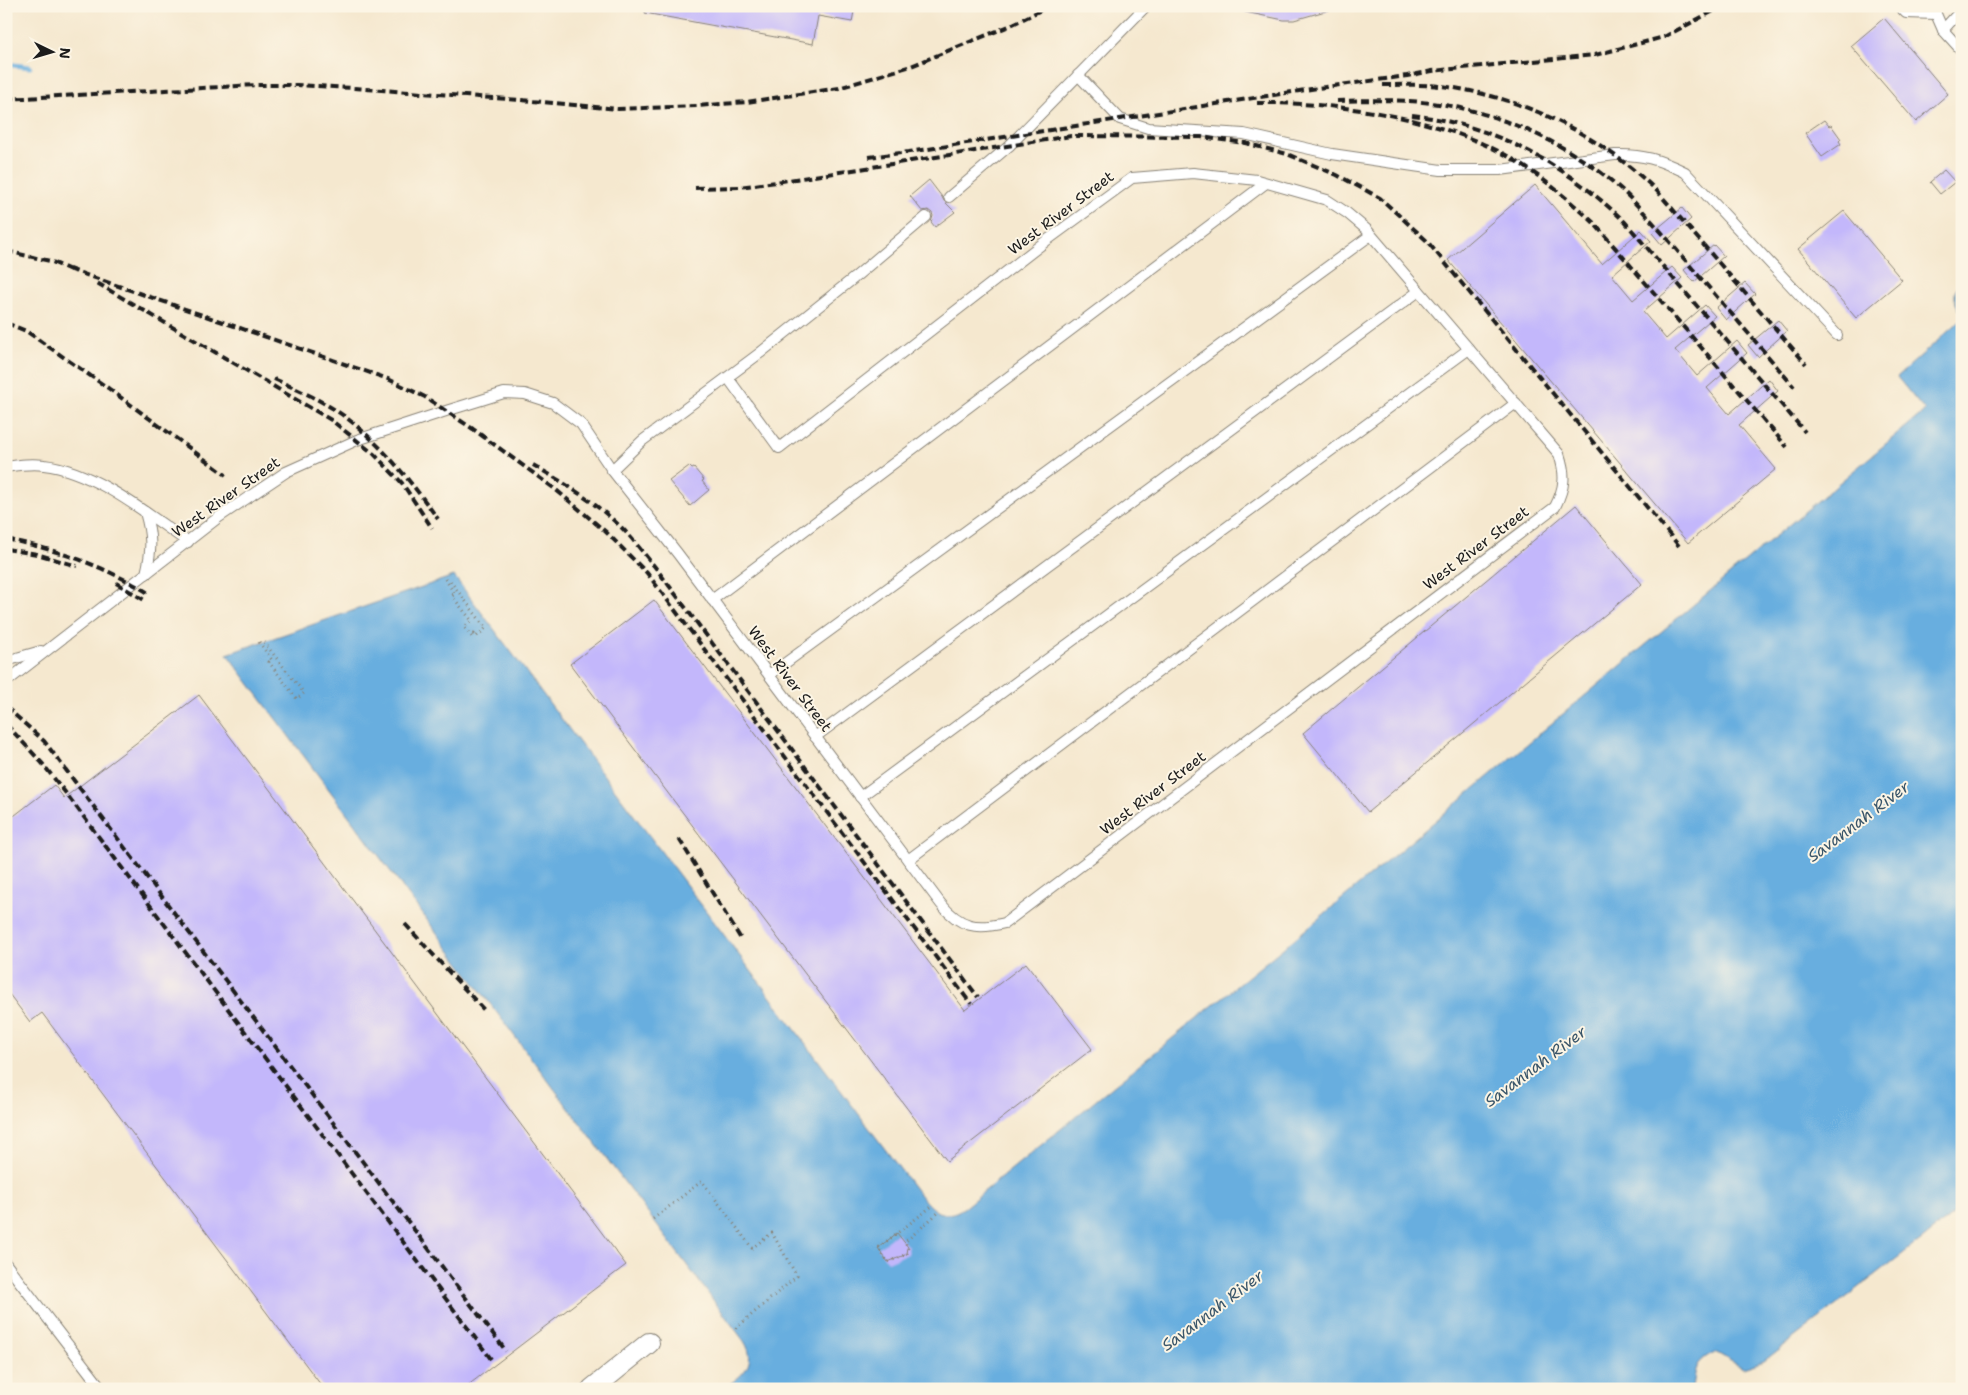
<svg xmlns="http://www.w3.org/2000/svg" width="1968" height="1395" viewBox="0 0 1968 1395" font-family="'Shantell Sans',sans-serif">
<rect width="100%" height="100%" fill="#fcf5e5"/>
<filter id="ink" filterUnits="userSpaceOnUse"><feTurbulence type="fractalNoise" baseFrequency=".02" numOctaves="2"/><feDisplacementMap in="SourceGraphic" scale="10" xChannelSelector="R" yChannelSelector="G"/><feConvolveMatrix kernelMatrix="1 2 1 2 8 2 1 2 1" color-interpolation-filters="sRGB"/></filter>
<filter id="wash" filterUnits="userSpaceOnUse"><feTurbulence type="fractalNoise" baseFrequency=".0096" numOctaves="4" result="noise"/><feDisplacementMap in="SourceGraphic" scale="20" xChannelSelector="R" yChannelSelector="G"/><feGaussianBlur stdDeviation="1.12" result="paint"/><feColorMatrix in="noise" values="0 0 0 0 0 0 0 0 0 0 0 0 0 0 0 0 0 1.4 0 .05"/><feComposite in="paint" operator="in"/></filter>
<g filter="url(#wash)">
<rect width="100%" height="100%" fill="#f5e8cf"/>
<g fill="#68aedf" stroke="#42657e">
<path d="M1962 282V313C1954 304 1951 291 1962 282Z"/>
<path d="M1962 319V1208L1764 1361 1743 1368 1717 1353C1712 1352 1711 1354 1706 1357 1694 1365 1695 1375 1693 1389H723C741 1376 759 1365 744 1341L227 654 454 576 915 1189C930 1207 941 1224 965 1207L1293 940 1925 411 1897 377Z"/>
</g>
<g fill="none" stroke-linecap="round" stroke-linejoin="round">
<path stroke="#68aedf" stroke-width="5" d="M6 64 30 67"/>
</g>
<g id="blocks">
<g fill="#c3b7fb">
<path d="M646 6H855L852 22 818 16 813 44 645 13Z"/>
<path d="M1246 6H1329V10L1294 20H1284L1245 12Z"/>
<path d="M1884 18 1948 94 1916 122 1851 46Z"/>
<path d="M1824 120 1829 126 1831 125 1841 139 1839 141 1841 144 1822 157 1805 133Z"/>
<path d="M1944 170 1955 182 1940 194 1930 182Z"/>
<path d="M929 180 942 197 944 201 955 212 935 227 931 222 933 216 932 213 928 210 922 211 910 196Z"/>
<path d="M1535 185 1602 264 1641 230 1651 241 1612 275 1633 300 1672 267 1682 278 1643 312 1666 339 1705 305 1715 316 1675 350 1697 376 1737 341 1747 353 1707 388 1729 414 1769 379 1778 391 1739 425 1776 469 1688 543 1448 260Z"/>
<path d="M1682 208 1691 219 1662 245 1652 233Z"/>
<path d="M1844 211 1902 280 1856 318 1798 249Z"/>
<path d="M1714 245 1724 256 1694 282 1684 270Z"/>
<path d="M1745 283 1755 294 1726 320 1716 308Z"/>
<path d="M1778 320 1787 331 1758 357 1748 345Z"/>
<path d="M689 466 692 469 694 468 704 480 702 481 709 490 690 506 669 481Z"/>
<path d="M1576 505 1642 584 1368 812 1303 733Z"/>
<path d="M654 600 965 1010 1026 963 1092 1049 947 1161 570 664Z"/>
<path d="M199 695 626 1265 463 1389H324L42 1013 30 1022 6 990V822L54 785 64 798Z"/>
<path d="M897 1233 908 1247 907 1254 888 1262 878 1248Z"/>
</g>
</g>
</g>
<g filter="url(#ink)">
<use href="#blocks" fill-opacity="0" stroke="#888276" stroke-width="1"/>
<g fill="none" stroke-linecap="round" stroke-linejoin="round">
<defs>
<g id="service">
<path d="M1899 6 1906 13 1936 14 1934 6"/>
<path d="M1936 14 1943 30 1962 51"/>
<path d="M1943 30 1962 9"/>
<path d="M1078 75 1120 119 1148 128 1244 134 1332 154 1441 170H1500L1615 155C1643 154 1660 160 1685 172L1837 335"/>
<path d="M949 197 1009 146 1146 6"/>
<path d="M6 467C19 465 31 463 44 465 95 471 147 514 188 542"/>
<path d="M612 470 642 441 760 353 854 278 926 217"/>
<path d="M145 512C152 536 152 549 146 574"/>
<path d="M712 600 1266 183"/>
<path d="M6 661 41 651"/>
<path d="M769 675 1371 235"/>
<path d="M6 682 219 517 286 472 357 440 446 411 504 393 525 394 553 403 581 424 612 470 678 554 941 904C960 927 976 930 1005 923L1555 507C1565 487 1566 475 1559 454L1366 229 1347 213 1327 200 1257 180 1193 173 1132 178 1046 241 779 448 728 378"/>
<path d="M815 737 1419 291"/>
<path d="M860 797 1469 349"/>
<path d="M908 860 1516 403"/>
<path d="M6 1264 102 1389"/>
</g>
<path id="minor" d="M592 1389 649 1343"/>
</defs>
<use href="#service" stroke="#888276" stroke-width="12"/>
<use href="#minor" stroke="#888276" stroke-width="22"/>
<g stroke="#888276" stroke-width="3" stroke-dasharray="1 4" stroke-linecap="butt">
<path d="M445 579 455 594 452 596 472 621 464 627 472 637 474 634 476 637 486 628 448 578"/>
<path d="M259 642 272 660 269 662 297 699 304 693 263 641"/>
<path d="M931 1207 878 1248 888 1262 907 1254 908 1247 905 1242 939 1212"/>
<path d="M653 1219 702 1181 752 1248 772 1233 797 1276 735 1329"/>
</g>
<use href="#service" stroke="#fff" stroke-width="10"/>
<use href="#minor" stroke="#fff" stroke-width="20"/>
<g stroke="#1c1c1c" stroke-width="4" stroke-dasharray="8 4" stroke-linecap="butt">
<path d="M1383 85C1405 85 1427 84 1448 87 1528 99 1599 135 1657 191L1806 364"/>
<path d="M6 99 256 85H297L353 88 521 100 618 109 697 106 747 102 839 88 911 66 1009 26 1049 6"/>
<path d="M1337 101C1371 100 1405 99 1439 104 1502 113 1575 147 1622 190 1649 216 1673 246 1698 275 1730 312 1762 349 1794 387"/>
<path d="M1257 103C1336 102 1431 116 1502 153 1535 171 1565 196 1593 222L1787 447"/>
<path d="M1412 115C1495 125 1565 164 1625 222L1805 432"/>
<path d="M869 157 909 152 1318 88 1407 76 1432 71 1595 55 1664 37 1723 6"/>
<path d="M695 188 740 187 776 182 1071 136 1201 137 1245 143 1287 154 1337 175 1380 198 1426 240 1679 546"/>
<path d="M6 251 50 261 75 272"/>
<path d="M69 269 388 379 425 397 473 429 555 489 606 532 647 573 971 1004"/>
<path d="M97 283 331 420 374 454 402 483 432 528"/>
<path d="M6 323 26 331 108 388 226 475"/>
<path d="M274 379C299 390 326 402 348 419 384 447 412 483 438 519"/>
<path d="M533 465C565 483 596 503 622 528 634 540 644 554 655 567L978 997"/>
<path d="M6 539C58 550 105 566 150 594"/>
<path d="M6 549 37 554 77 566"/>
<path d="M116 583 146 601"/>
<path d="M6 707 44 741 506 1351"/>
<path d="M6 724 42 763 68 796 491 1359"/>
<path d="M679 839 741 939"/>
<path d="M405 924 484 1010"/>
</g>
</g>
</g>
<g text-anchor="middle" stroke-width="4" stroke-linejoin="round" paint-order="stroke">
<g font-size="15" fill="#1c1c1c" stroke="#fcf5e5">
<text transform="translate(1061 213) rotate(-37)" y="5">West River Street</text>
<text transform="translate(226 497) rotate(-35)" y="5">West River Street</text>
<text transform="translate(1476 548) rotate(-37)" y="5">West River Street</text>
<text transform="translate(790 679) rotate(53)" y="5">West River Street</text>
<text transform="translate(1153 793) rotate(-37)" y="5">West River Street</text>
</g>
<g font-size="16" font-style="italic" fill="#3a566a" stroke="#fcf5e5">
<text transform="translate(1858 821) rotate(-37)" y="6">Savannah River</text>
<text transform="translate(1535 1066) rotate(-37)" y="6">Savannah River</text>
<text transform="translate(1212 1310) rotate(-37)" y="6">Savannah River</text>
</g>
</g>
<rect width="1968" height="1395" fill="none" stroke="#fcf5e5" stroke-width="25"/>
<g transform="translate(52 52) rotate(95)" stroke="#fcf5e5" stroke-width="4" paint-order="stroke">
<path d="M0-4L9 19L0 12L-9 19Z" fill="#1c1c1c"/>
<text y="-8" font-size="14" font-weight="bold" text-anchor="middle" fill="#1c1c1c">N</text>
</g>
</svg>
